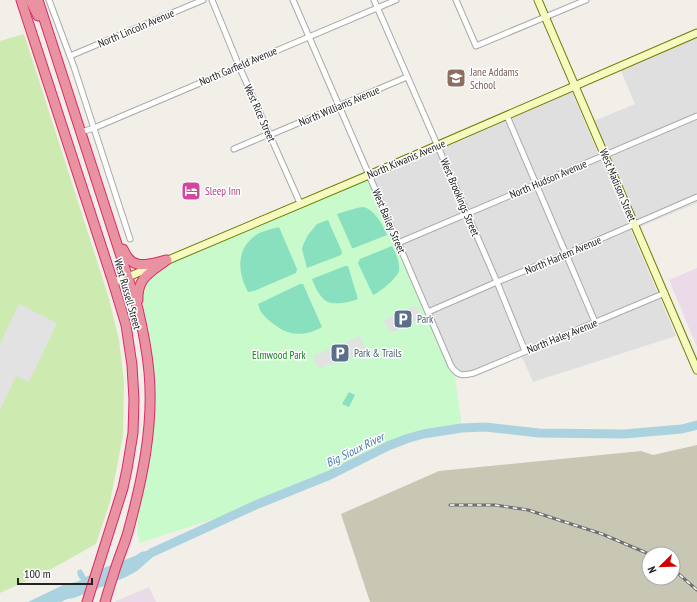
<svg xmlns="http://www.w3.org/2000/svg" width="697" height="602" viewBox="0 0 697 602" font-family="'PT Sans Narrow',sans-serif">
<rect width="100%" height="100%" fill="#f2efe9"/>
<g fill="#e0dfdf">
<path d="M697 38V203L640 227 594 121 635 104 621 71Z"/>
<path d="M572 92 676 336 533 382 522 357 455 377 454 370 370 177Z"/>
</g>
<g fill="#ebdbe8">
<path d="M697 268V347L669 280Z"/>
<path d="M149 587 156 602H116V601Z"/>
</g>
<path fill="#c7c7b4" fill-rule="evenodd" d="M697 445V602H370L341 514 439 471 641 451 653 455ZM649 554H673V578H649Z"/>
<path fill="#cdebb0" d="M24 34 108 295 119 340 124 382 123 436 110 502 96 544 46 572 0 593V41Z"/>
<path fill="#c8facc" d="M369 175 454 370 462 428C443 431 423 433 405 439 372 450 342 471 309 484 254 507 197 524 140 543L137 533 140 483 150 417 147 358 141 282 167 260Z"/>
<g fill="#88e0be">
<path d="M363 207C374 209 383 225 387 235L354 248H352L337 214 357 208Z"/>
<path d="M328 220 342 252 341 255 307 268 302 249 303 245 308 235 317 224Z"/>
<path d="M279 227 297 269 296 273 254 291 248 292C238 273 235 250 256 235 262 231 272 229 279 227Z"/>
<path d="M392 246C396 253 400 263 399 271 397 278 380 292 373 295L358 263 360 259Z"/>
<path d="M345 266H348L358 299C351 302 333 306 326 301 319 296 315 287 312 279Z"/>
<path d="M300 284H303L322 327C312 333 299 336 288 332 280 330 264 318 260 310 259 308 259 306 258 304Z"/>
<path d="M349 392 355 395 349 407 342 404Z"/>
</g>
<g fill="#e2e2e2">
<path d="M19 304 57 323 29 382 16 376 0 410V344Z"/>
<path d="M416 305 422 318 390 333 384 320Z"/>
<path d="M360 336 366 350 319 369 313 356Z"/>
</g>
<path fill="#aad3df" d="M163 548 137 571 126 577 74 598 67 599 61 602H28L63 585 76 582 81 580 78 576 77 571 81 569 86 577 106 567 135 556 141 552Z"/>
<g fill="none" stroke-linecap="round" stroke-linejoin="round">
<path stroke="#aad3df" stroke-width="9" d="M151 553 258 504 330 475 388 446 406 439 423 434 462 428 485 427 539 433 624 434 682 429 697 425"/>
<defs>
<g id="street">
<path d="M49 0 74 67 130 239"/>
<path d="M212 0 239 66 300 203"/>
<path d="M293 0 369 175 451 366C458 376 462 376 474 373L665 293"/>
<path d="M374 0 497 282 525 351"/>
<path d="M456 0 476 46 586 0"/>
<path d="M70 56 203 0"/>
<path d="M507 116 595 322"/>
<path d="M81 132 94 128 396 0"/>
<path d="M270 135 407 77"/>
<path d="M234 149 269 134"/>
<path d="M398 243 697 116"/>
<path d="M428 312 497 282 566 254 697 197"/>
</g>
<g id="secondary">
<path d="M538 0 697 370"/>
<path d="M113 282 128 277 369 175 697 33"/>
</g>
<g id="highway">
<path d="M21 0 113 282 126 325 132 365 134 400 133 433 127 469 123 488 87 602"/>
<path d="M30 0 38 16"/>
<path d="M38 0 138 309C143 330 147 351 149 372 154 426 142 481 128 532 124 546 118 559 114 573 111 582 108 592 105 602"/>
<path d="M123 249C132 272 148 264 167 260"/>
<path d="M138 300C137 279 149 273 164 262"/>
</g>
</defs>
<use href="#street" stroke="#a9a9a9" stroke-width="7"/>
<use href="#secondary" stroke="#707d05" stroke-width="9"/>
<use href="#highway" stroke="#dc2a67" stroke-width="11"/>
<use href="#street" stroke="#fff" stroke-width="5"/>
<use href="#secondary" stroke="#f7fabf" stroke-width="7"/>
<use href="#highway" stroke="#e892a2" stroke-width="9"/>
<defs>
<g id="rail">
<path d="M450 505H495L528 510 602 534 649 554"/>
<path d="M673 569 697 590"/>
</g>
</defs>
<use href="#rail" stroke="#707070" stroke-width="3"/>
<use href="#rail" stroke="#fff" stroke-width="1.5" stroke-dasharray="4.5" stroke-linecap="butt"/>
</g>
<defs>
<symbol id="school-square" viewBox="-11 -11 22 22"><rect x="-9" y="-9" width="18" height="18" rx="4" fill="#8d6e63" stroke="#fff"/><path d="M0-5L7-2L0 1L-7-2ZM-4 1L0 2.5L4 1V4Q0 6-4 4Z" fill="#fff"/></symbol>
<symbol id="hotel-square" viewBox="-11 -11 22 22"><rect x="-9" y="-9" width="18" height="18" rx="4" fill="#d1479c" stroke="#fff"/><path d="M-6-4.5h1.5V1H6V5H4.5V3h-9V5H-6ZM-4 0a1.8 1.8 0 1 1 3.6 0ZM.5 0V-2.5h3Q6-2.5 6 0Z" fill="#fff"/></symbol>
<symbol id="parking-square" viewBox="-11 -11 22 22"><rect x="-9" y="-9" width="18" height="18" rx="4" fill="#5c6f8a" stroke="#fff"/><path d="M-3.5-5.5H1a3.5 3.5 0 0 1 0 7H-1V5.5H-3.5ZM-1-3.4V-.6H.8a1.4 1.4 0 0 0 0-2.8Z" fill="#fff"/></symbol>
</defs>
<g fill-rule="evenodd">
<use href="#school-square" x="445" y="67" width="22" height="22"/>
<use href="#hotel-square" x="180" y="180" width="22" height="22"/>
<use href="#parking-square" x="392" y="308" width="22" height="22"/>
<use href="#parking-square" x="329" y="342" width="22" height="22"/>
</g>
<g text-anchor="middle" stroke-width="3" stroke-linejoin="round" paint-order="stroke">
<g font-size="11" fill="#222" stroke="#fff">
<text transform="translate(136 28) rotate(-23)" y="4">North Lincoln Avenue</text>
<text transform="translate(238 66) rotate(-23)" y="4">North Garfield Avenue</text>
<text transform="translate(339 106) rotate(-23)" y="4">North Williams Avenue</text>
<text transform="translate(260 113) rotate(66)" y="4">West Rice Street</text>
<text transform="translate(406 159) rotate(-23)" y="4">North Kiwanis Avenue</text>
<text transform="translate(548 179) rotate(-23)" y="4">North Hudson Avenue</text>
<text transform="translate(618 185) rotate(67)" y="4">West Madison Street</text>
<text transform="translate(460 197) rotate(67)" y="4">West Brookings Street</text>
<text transform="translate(389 221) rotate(67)" y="4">West Bailey Street</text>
<text transform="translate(563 255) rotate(-23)" y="4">North Harlem Avenue</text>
<text transform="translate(128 294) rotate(74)" y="4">West Russell Street</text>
<text transform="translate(562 336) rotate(-22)" y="4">North Haley Avenue</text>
</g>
<g font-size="11" fill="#785e54" stroke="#fff" text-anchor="start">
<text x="470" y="76">Jane Addams<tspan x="470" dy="13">School</tspan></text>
</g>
<g font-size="11" fill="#b23c85" stroke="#fff" text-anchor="start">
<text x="205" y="195">Sleep Inn</text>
</g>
<g font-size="11" fill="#4e5e75" stroke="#fff" text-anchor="start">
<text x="417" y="323">Park</text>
<text x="354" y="357">Park &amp; Trails</text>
</g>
<g font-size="11" fill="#0c8416" stroke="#fff">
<text x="279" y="359">Elmwood Park</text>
</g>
<g font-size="12" font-style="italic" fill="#4a7aab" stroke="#fff">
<text transform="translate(355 450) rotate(-26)" y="4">Big Sioux River</text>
</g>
</g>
<g transform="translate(661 566) rotate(247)"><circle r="19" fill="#ffffff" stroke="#a7a7a7"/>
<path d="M0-3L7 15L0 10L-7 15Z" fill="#d40000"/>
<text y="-6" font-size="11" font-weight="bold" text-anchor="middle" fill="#222222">N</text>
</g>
<path d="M18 578v6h74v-6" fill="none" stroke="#222222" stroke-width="2"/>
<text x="24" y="578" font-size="12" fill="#222222" stroke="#ffffff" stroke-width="3" paint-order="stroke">100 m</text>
</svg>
